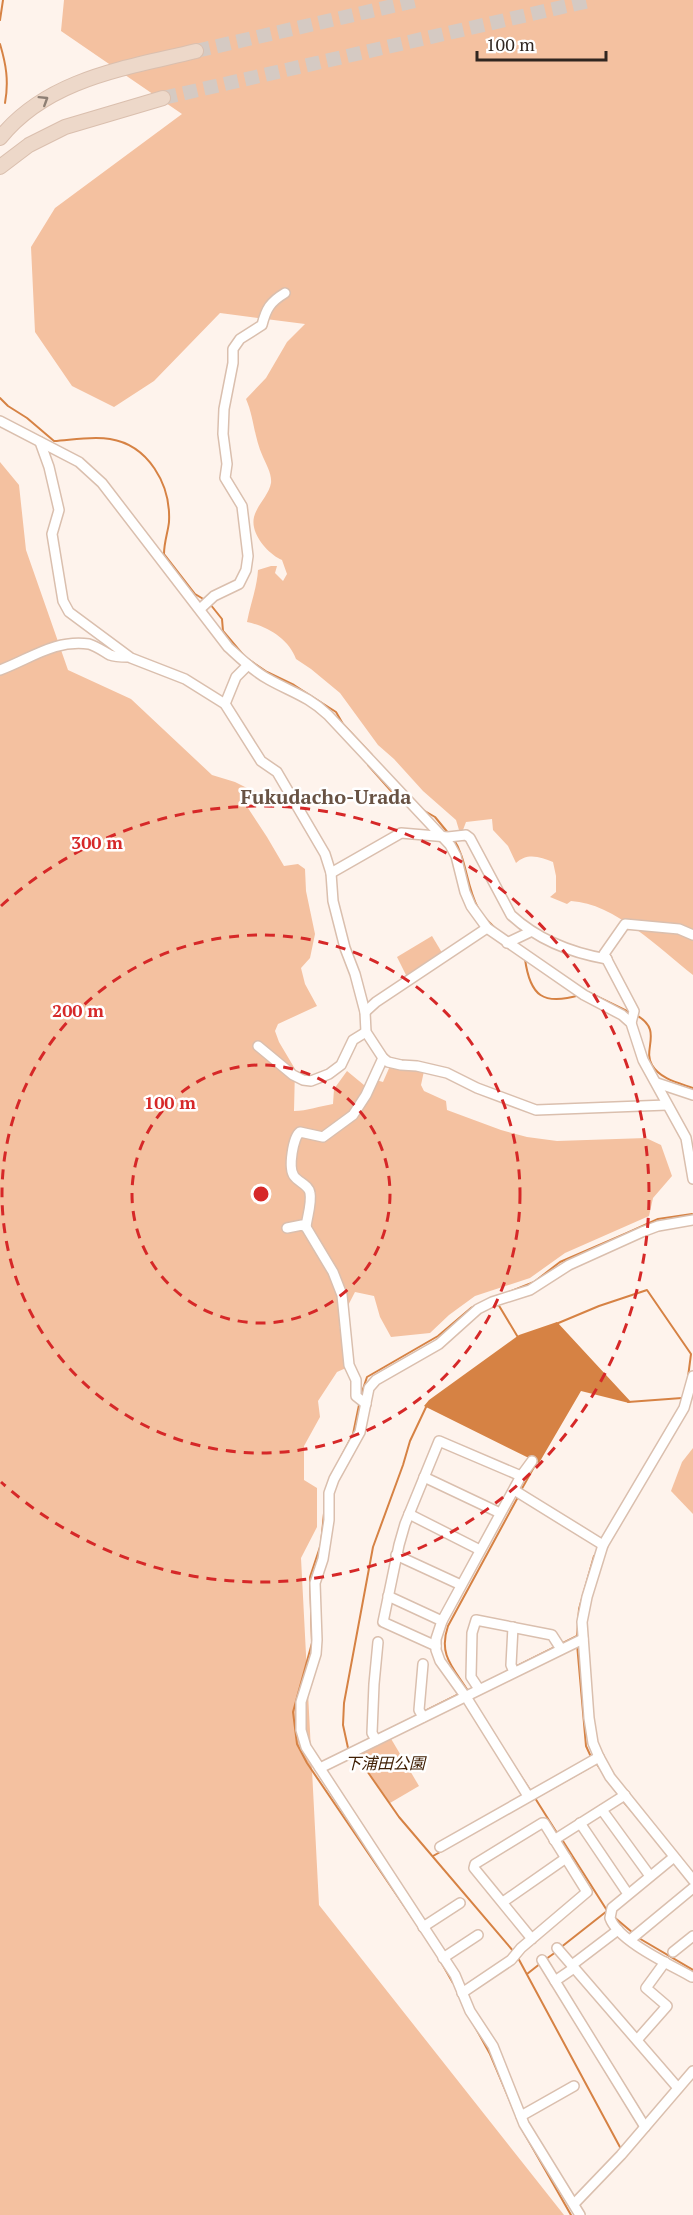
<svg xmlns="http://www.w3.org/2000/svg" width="693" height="2215" viewBox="0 0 693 2215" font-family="'PT Serif','Noto Sans JP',serif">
<rect width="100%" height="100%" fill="#fef3ec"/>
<g fill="#f4c1a0">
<path d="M64 0H693V975C660 949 614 903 571 901L567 904 550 897 556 892V876L553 862C541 857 527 852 516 863L508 846 493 830 492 819 466 822 463 830H459L456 820 423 791 394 759 378 745 340 693 311 669 296 659C289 639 267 626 247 622 250 605 257 588 258 570L271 566H277L275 573 283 581 287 574 282 560C268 554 250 534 254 517 257 505 269 495 271 483 272 474 266 464 263 457 254 438 254 417 246 399L266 378 287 342 305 324 220 313 154 381 114 407 72 386 35 332 31 247 55 208 182 114 61 31Z"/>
<path d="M0 462 19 485 26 550 68 670 131 699 212 775 235 782 257 793 246 805 267 837 284 866 298 864 305 869 306 891 315 934 310 958 301 968 305 984 317 1006 278 1024 275 1031 279 1042 295 1069 294 1111C307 1111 320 1106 333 1104L334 1089 347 1071 370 1090 376 1080 383 1082 390 1066 424 1071 421 1085 424 1091 446 1101 447 1110 501 1130 527 1137 557 1141 646 1138 661 1145 672 1176 653 1198 649 1216 565 1253 530 1278 475 1296 449 1315 430 1333 391 1337 380 1317 374 1296 355 1292 339 1323 346 1368 337 1372 318 1401 320 1417 304 1446V1480L317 1488V1527L301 1558 319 1905 564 2215H0Z"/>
<path d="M432 936 444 956 408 979 397 957Z"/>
<path d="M693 1448V1514L671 1491 682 1462Z"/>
<path d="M390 1737 419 1786 390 1803 356 1753Z"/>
</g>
<path fill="#d68244" d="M557 1322 631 1402 629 1403 581 1391 539 1463 424 1406 429 1400 519 1335Z"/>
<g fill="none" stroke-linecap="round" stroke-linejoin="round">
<g stroke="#d68244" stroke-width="2">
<path d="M0 20 3 0"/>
<path d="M0 44C6 64 9 81 5 103"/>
<path d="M0 398 8 406 27 418 54 441C71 440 92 436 110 439 148 445 171 484 169 522 168 532 164 542 164 554L195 594 205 600"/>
<path d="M210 604 222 619 223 631 245 657 267 672 294 685 336 712 343 724 372 755 371 757"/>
<path d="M369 762 368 765 400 801"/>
<path d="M423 810 435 817 449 834"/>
<path d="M453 838C467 859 466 886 478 908"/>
<path d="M485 918 496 929"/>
<path d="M525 959C530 996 543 1006 580 995"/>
<path d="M585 993 588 992 631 1013"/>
<path d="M636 1015C664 1030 642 1049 652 1065 660 1079 679 1083 693 1088"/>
<path d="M509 1292 534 1282 560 1262 627 1233 658 1219 692 1214"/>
<path d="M498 1304 519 1339"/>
<path d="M556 1324 599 1306 647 1290 691 1354 688 1377"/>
<path d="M362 1392 367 1377 438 1336 471 1308 490 1299"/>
<path d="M628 1402 682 1398"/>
<path d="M339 1461 353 1434 359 1405"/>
<path d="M520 1492 538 1460"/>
<path d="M325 1503 321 1544 310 1577 312 1643 293 1712 297 1744 307 1763 413 1919"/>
<path d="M577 1638 579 1609 594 1556"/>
<path d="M561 1644 577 1636"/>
<path d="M577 1644 586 1746 592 1759"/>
<path d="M515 1667 555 1647"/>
<path d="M488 1681 510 1670"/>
<path d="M468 1691C453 1667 438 1655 448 1626L518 1497"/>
<path d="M423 1712 461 1693"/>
<path d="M378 1735 418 1715"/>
<path d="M352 1748H348L343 1725 344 1703 373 1547 403 1465 410 1441 427 1405"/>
<path d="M356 1755 399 1817 514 1952"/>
<path d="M596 1763 619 1795"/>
<path d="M515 1767 532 1793"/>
<path d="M535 1798 557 1833"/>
<path d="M622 1800 636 1816"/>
<path d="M489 1824 596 1764"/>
<path d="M561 1838 608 1912"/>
<path d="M433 1856 442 1851"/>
<path d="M614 1917 633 1933"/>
<path d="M637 1937 693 1970"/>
<path d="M560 1948 607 1911"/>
<path d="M517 1956 621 2149"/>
<path d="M546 1959 556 1952"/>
<path d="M441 1962 453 1983"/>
<path d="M527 1974 541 1963"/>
<path d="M474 2025 490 2054 515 2113"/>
<path d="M523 2131 571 2215"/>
</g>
<g stroke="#d5cac3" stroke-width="14" stroke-dasharray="14 7" stroke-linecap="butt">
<path d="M196 51 419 0"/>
<path d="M163 98 593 0"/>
</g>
<defs>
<g id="street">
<path d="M0 421 79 462 102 483 228 647C240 658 253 671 268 679 291 692 308 696 328 715L450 845 456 856 465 892 471 906 487 928 584 995 622 1015 631 1023 643 1060 686 1138 693 1179"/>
<path d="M40 442 49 467 59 510 52 534 63 601 69 612 131 658 185 679 225 704 261 761 277 772 325 854 331 873 333 901 345 948 355 974 365 1012 366 1032 383 1058 388 1062 401 1065 417 1066 447 1073 477 1088 536 1110 667 1105"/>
<path d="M200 609 214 596 239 584 246 570 248 556 242 506 225 478 227 464 223 434 224 409 233 363V349L240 339 262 325C266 309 270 302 285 293"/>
<path d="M0 670C30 659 55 639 89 644 96 646 103 651 110 655 115 657 122 657 128 657"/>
<path d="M225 704 236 677 248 665"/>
<path d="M331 873 401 833 448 837 466 835 470 838 511 915C537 939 572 953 607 959"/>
<path d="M507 943 530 932"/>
<path d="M365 1012 376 1002 487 928"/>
<path d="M631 1023 634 1011 604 954 625 924 679 929 693 935"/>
<path d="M258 1046 293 1075 303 1080 311 1081 329 1074 341 1065 353 1040 366 1032"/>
<path d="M657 1083 693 1095"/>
<path d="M306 1227 333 1272 342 1295 349 1365 356 1380V1396L366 1404"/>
<path d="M287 1228 302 1225 306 1227C307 1217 312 1203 310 1193 309 1185 298 1182 294 1176 288 1168 293 1137 300 1132L323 1137 353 1115 366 1095 383 1058"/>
<path d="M693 1376 684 1408 603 1545 587 1597 582 1622 589 1718 593 1743 599 1757 610 1777 693 1880"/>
<path d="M424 1477 500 1513"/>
<path d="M514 1490 603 1545"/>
<path d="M409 1514 480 1550"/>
<path d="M396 1555 461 1585"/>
<path d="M388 1596 442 1621"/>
<path d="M513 1627 511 1665 514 1672"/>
<path d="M436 1646 383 1622 399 1545 405 1524 439 1441 521 1476"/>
<path d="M479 1689 471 1677 472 1633 476 1620 552 1635 561 1649"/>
<path d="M423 1717 419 1710 423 1664"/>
<path d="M376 1740 372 1733 374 1684 378 1642"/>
<path d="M320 1768 583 1639"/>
<path d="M528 1796 468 1700 440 1661 436 1650V1639L442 1621 521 1476 532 1461"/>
<path d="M602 1810 650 1876"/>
<path d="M580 1823 628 1894"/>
<path d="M554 1840 625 1795"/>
<path d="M440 1847 599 1757"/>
<path d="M674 1857 612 1908 610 1918C618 1941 671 1965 692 1977"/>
<path d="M503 1902 566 1858"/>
<path d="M423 1927 460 1903"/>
<path d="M630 1940 693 1888"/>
<path d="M557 1948 678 2088"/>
<path d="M673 1952 693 1936"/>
<path d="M443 1958 478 1935"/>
<path d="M542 1960 645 2127"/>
<path d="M572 1965 618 1930"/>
<path d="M555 1981 574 1968"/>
<path d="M462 1993 511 1960 521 1948 587 1892 544 1823H542L475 1864 474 1868 532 1939"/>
<path d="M637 2040 667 2006 646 1988 665 1962"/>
<path d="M521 2116 574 2086"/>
<path d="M574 2204 621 2155 693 2071"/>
<path d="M580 2215 524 2124 493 2046 470 2011 455 1975 306 1747 301 1730V1702L316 1654 317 1640 315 1583 323 1559 329 1520V1493L334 1479 360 1432 369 1388 376 1380 439 1344 478 1309 492 1302 530 1290 569 1265 642 1232 658 1226 693 1220"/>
</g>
<g id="secondary">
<path d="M0 138C48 78 127 68 196 51"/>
<path d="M0 167 29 145 65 127 163 98"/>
</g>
</defs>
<use href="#street" stroke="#dabfae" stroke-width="12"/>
<use href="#secondary" stroke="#dabfae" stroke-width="16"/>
<use href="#street" stroke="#fff" stroke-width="9"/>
<use href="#secondary" stroke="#edd8c9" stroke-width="14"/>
</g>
<defs><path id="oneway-chevron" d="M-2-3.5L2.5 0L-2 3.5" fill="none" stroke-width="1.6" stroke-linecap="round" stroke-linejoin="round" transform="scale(1.5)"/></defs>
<use stroke="#8e7f74" href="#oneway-chevron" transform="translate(44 100) rotate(-32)"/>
<g fill="none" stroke="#d62828" stroke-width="3" stroke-dasharray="10 8">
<circle cx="261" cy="1194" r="129"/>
<circle cx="261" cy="1194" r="259"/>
<path d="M1 906A388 388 0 1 1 1 1482"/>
</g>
<g text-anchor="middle" stroke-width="5" stroke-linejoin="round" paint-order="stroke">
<g font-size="16" font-style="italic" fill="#412005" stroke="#fff">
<text x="385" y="1769">下浦田公園</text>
</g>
<g font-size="20" font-weight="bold" fill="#685243" stroke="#fff">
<text x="326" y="804">Fukudacho-Urada</text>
</g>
</g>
<circle cx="261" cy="1194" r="9" fill="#d62828" stroke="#fff" stroke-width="3"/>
<g font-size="18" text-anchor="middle" font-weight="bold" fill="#d62828" stroke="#fff" stroke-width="5" stroke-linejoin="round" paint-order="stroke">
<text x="97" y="849">300 m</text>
<text x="78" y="1017">200 m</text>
<text x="170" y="1109">100 m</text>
</g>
<path d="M477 51v9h129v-9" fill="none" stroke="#302620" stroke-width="3"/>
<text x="486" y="51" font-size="18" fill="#302620" stroke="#ffffff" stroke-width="4.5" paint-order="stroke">100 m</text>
</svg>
